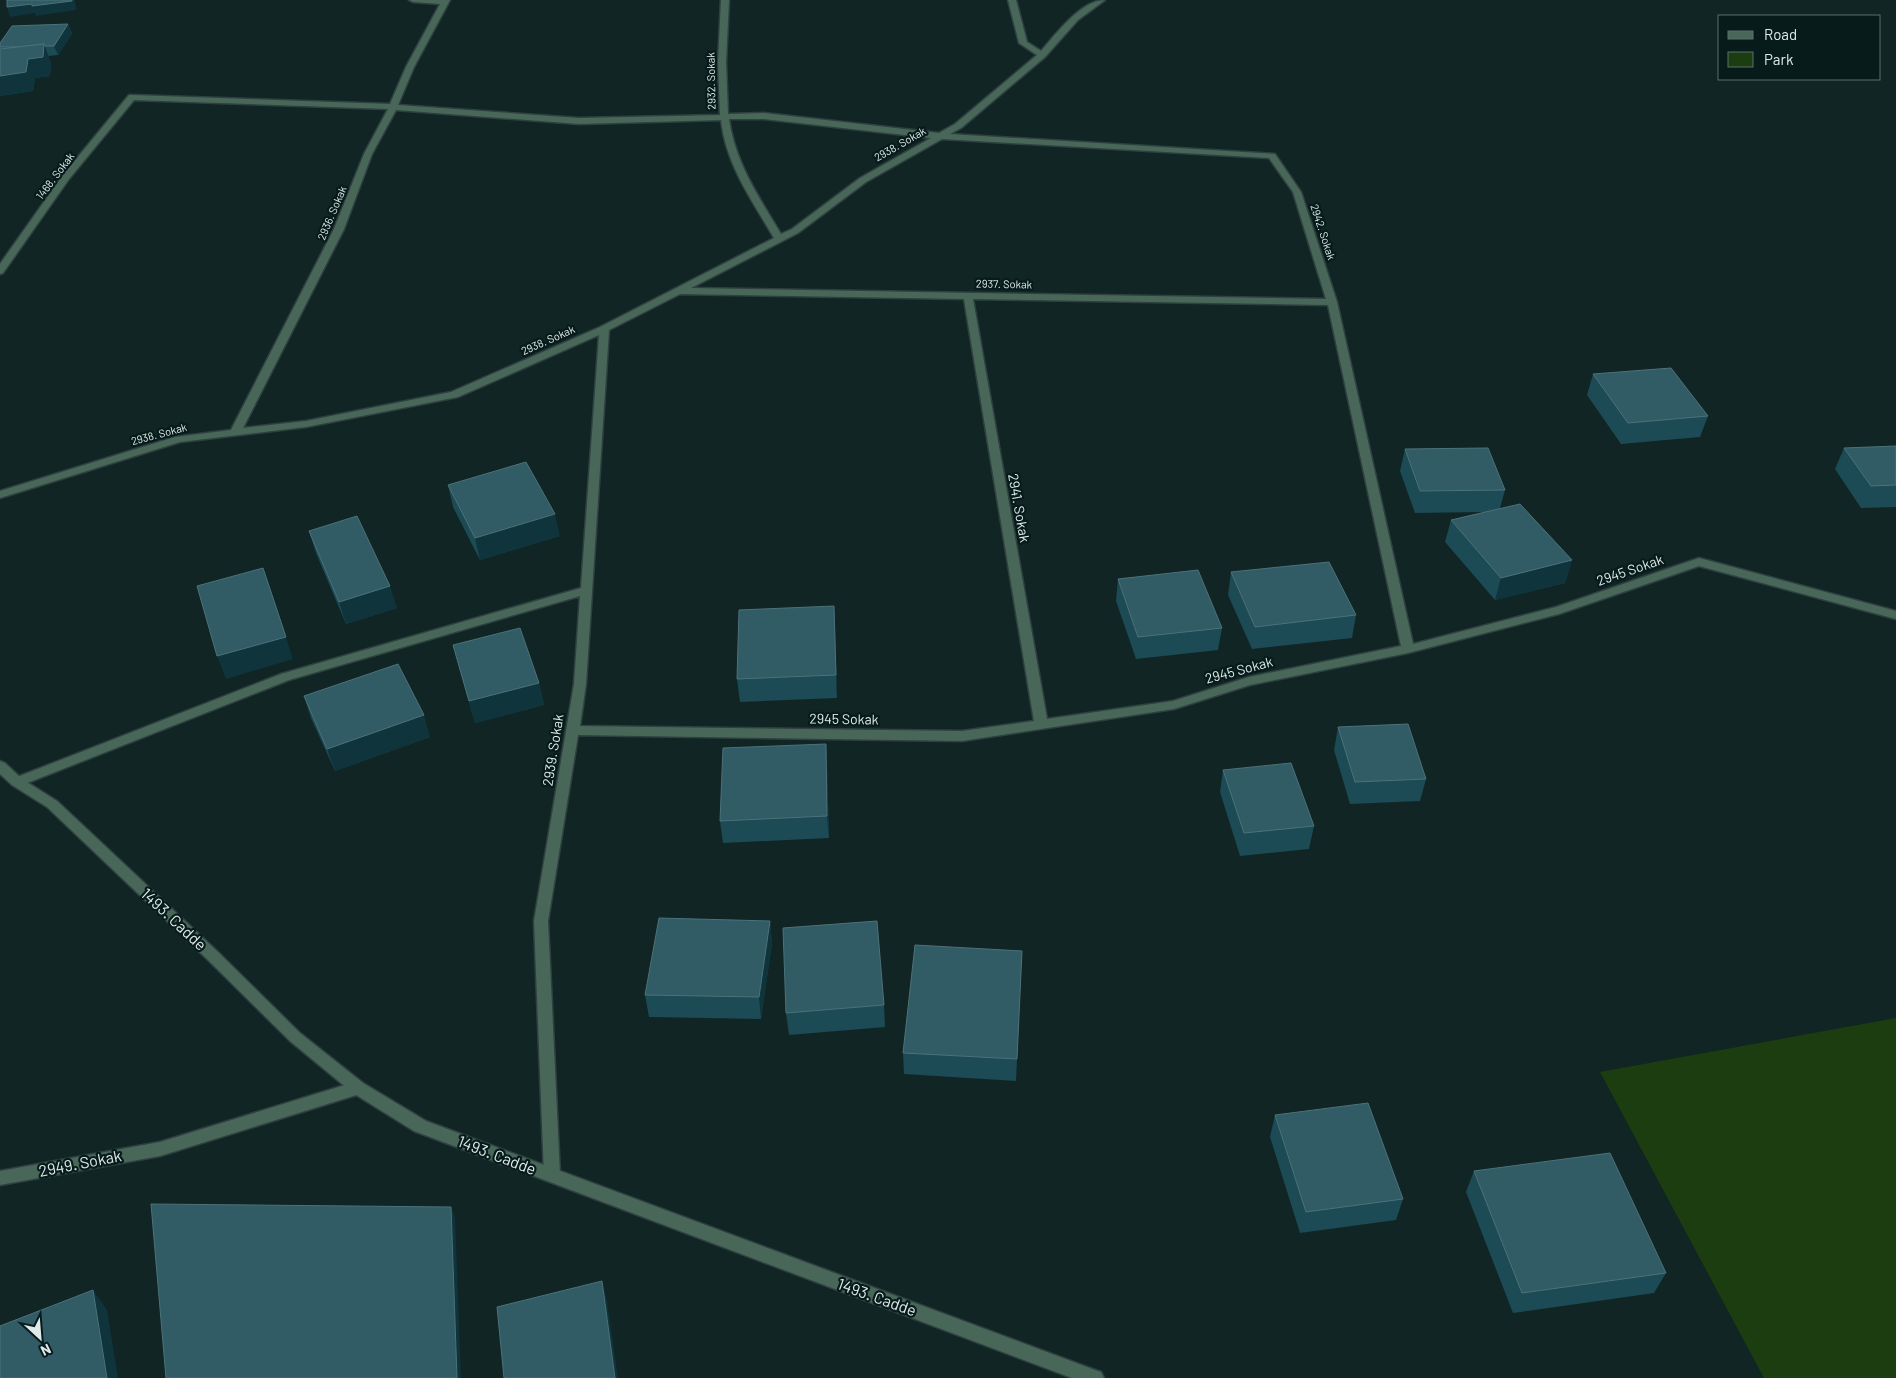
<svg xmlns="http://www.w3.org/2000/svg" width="1896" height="1378" viewBox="0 0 1896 1378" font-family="Barlow,sans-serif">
<rect width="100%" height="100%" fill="#112524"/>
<path fill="#1c3d10" d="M1896 1018V1378H1764L1600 1072Z"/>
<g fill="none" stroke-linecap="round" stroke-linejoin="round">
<defs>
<g id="minor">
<path d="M409 0H450L414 67 398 105 579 118 720 115 718 62 721 0H729L726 62 728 114 764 113 939 133 955 124 1037 55 1019 43 1008 0H1016L1027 42 1041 51C1056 34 1081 0 1105 0L1078 20 1045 57 961 128 950 134 1275 154 1301 192 1337 302 1413 644 1556 607 1699 558 1896 611V619L1699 566 1559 614 1408 653 1250 685 1174 709 962 741 578 735 548 921 560 1175 558 1180 552 1182 546 1180 544 1175 534 921 574 684 580 596 289 680 22 785H12L10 782 12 779 281 674 581 588 599 335 458 397 306 427 180 442 0 498V491L175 437 231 430 334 229 364 154 388 109 134 100 69 179 3 273 0 274V264L63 175 129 95H132L390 104 406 67 440 4 413 2ZM396 110 579 124 721 120C726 165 752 200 774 238L600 327 451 392 306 421 243 428 344 229 372 154ZM729 119H764L931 138 860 178 792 229 781 234C759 197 735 163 729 119ZM942 139 1269 158 1293 192 1326 299 691 288 798 233 866 182ZM680 294 964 299 1034 721 962 731 580 726 586 684 609 330ZM973 299 1328 305 1401 646 1249 677 1173 701 1047 719Z"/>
<path d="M358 1081 363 1083 366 1088 363 1093 160 1156 0 1185V1171L160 1142Z"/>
</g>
<path id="tertiary" d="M0 761 5 763 22 779 57 801 218 952 300 1033 363 1083 426 1121 1095 1370 1101 1372 1104 1378H1072L414 1131 353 1093 290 1041 208 960 47 807 12 785 0 774Z"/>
</defs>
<use href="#minor" stroke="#2e4140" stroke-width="3"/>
<use href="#tertiary" stroke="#2e4140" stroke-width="3"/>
<use href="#minor" fill="#496759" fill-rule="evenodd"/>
<use href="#tertiary" fill="#496759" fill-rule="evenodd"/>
</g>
<g fill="#1c4a55">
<path d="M68 24 72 34 58 55 48 56 51 63 50 76 35 78 33 91 0 96V43Z"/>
<path d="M1593 374 1708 416 1700 437 1621 444 1587 395Z"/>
<path d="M1896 446V507L1861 508 1835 469 1844 448Z"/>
<path d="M1405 449 1505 490 1500 508 1572 560 1565 583 1495 600 1445 542 1451 520 1484 512 1415 513 1400 471Z"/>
<path d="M448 485 560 536 480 560 453 507Z"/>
<path d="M309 531 397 608 346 624 316 553Z"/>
<path d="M1231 572 1356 615 1352 638 1252 649 1228 595Z"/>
<path d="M1118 579 1222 628 1218 650 1136 659 1116 601Z"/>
<path d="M835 628 837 698 740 702 737 679Z"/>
<path d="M453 645 539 683 544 705 475 723Z"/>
<path d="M304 696 430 737 335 771 311 718Z"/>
<path d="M1338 727 1426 779 1420 801 1350 804 1334 750Z"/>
<path d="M827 766 829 838 723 843 720 821Z"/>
<path d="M1223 770 1314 826 1309 849 1240 856 1220 792Z"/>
<path d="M770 921 772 943 761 1019 649 1017 645 995Z"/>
<path d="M1022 951 1016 1081 904 1074 903 1053Z"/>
<path d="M884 1005 885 1027 789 1035 786 1013Z"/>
<path d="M1275 1115 1403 1199 1396 1220 1300 1233 1270 1137Z"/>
<path d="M1474 1171 1666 1273 1654 1293 1513 1313 1466 1192Z"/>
</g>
<g fill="#0f343b">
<path d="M75 0 76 10 36 16 35 13 10 17 7 7 32 4Z"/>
<path d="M68 24 72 34 58 55 54 46Z"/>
<path d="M44 44 51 63 50 76 35 78 33 91 0 96V76L28 59Z"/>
<path d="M555 514 560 536 480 560 475 538Z"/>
<path d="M1572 560 1565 583 1495 600 1501 578Z"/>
<path d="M390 586 397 608 346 624 339 602Z"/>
<path d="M271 590 293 659 226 679 217 656Z"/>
<path d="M834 606 835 628 837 698 836 675Z"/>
<path d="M539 683 544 705 475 723 469 701Z"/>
<path d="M424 715 430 737 335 771 327 749Z"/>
<path d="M826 744 827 766 829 838 827 816Z"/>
<path d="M770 921 772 943 761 1019 759 997Z"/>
<path d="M451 1207 455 1217 461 1378H457Z"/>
<path d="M602 1281 607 1301 618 1378H615Z"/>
<path d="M93 1290 107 1310 118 1378H107Z"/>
</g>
<g fill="#315b65" stroke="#4c727a">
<path d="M7 0H72V1L32 6V4L7 7Z"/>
<path d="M68 24 54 46H45L44 44 18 47H0V43L12 26Z"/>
<path d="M44 44 43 57 28 59 26 72 0 76V49Z"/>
<path d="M1671 368 1708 416 1628 423 1593 374Z"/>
<path d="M1896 446V485L1871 486 1844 448Z"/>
<path d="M1488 448 1505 490 1420 491 1405 449Z"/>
<path d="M526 462 555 514 475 538 448 485Z"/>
<path d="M1520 504 1572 560 1501 578 1451 520Z"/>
<path d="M357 516 390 586 339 602 309 531Z"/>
<path d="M1329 562 1356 615 1255 627 1231 572Z"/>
<path d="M263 568 286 637 217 656 197 586Z"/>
<path d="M1198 570 1222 628 1138 637 1118 579Z"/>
<path d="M834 606 836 675 737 679 739 610Z"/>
<path d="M520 628 539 683 469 701 453 645Z"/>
<path d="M398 664 424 715 327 749 304 696Z"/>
<path d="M1408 724 1426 779 1355 782 1338 727Z"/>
<path d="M826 744 827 816 720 821 723 748Z"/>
<path d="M1291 763 1314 826 1244 833 1223 770Z"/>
<path d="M659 918 770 921 759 997 645 995Z"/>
<path d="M877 921 884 1005 786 1013 783 928Z"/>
<path d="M915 945 1022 951 1017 1059 903 1053Z"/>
<path d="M1368 1103 1403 1199 1306 1212 1275 1115Z"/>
<path d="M1610 1153 1666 1273 1522 1293 1474 1171Z"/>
<path d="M151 1204 451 1207 457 1378H166Z"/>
<path d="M602 1281 615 1378H504L497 1307Z"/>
<path d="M93 1290 107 1378H0V1326Z"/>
</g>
<g text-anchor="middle" stroke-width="4.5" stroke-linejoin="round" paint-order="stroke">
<g font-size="11" fill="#deeae9" stroke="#071b1b">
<text transform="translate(711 81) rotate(-91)" y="4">2932. Sokak</text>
<text transform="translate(900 144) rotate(-30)" y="4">2938. Sokak</text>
<text transform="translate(55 176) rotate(-53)" y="4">1468. Sokak</text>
<text transform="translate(332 213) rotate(-67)" y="4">2936. Sokak</text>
<text transform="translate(1323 232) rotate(72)" y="4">2942. Sokak</text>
<text transform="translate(1004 284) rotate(1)" y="4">2937. Sokak</text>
<text transform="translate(548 340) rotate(-24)" y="4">2938. Sokak</text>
<text transform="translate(159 434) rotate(-15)" y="4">2938. Sokak</text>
</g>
<g font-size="14" fill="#deeae9" stroke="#071b1b">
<text transform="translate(1019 508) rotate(80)" y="5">2941. Sokak</text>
<text transform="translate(1630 570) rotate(-19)" y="5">2945 Sokak</text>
<text transform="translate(1239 670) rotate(-15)" y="5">2945 Sokak</text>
<text transform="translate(844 719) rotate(1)" y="5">2945 Sokak</text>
<text transform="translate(553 750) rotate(-81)" y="5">2939. Sokak</text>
</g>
<g font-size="16" fill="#deeae9" stroke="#071b1b">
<text transform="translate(174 919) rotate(43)" y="6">1493. Cadde</text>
<text transform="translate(497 1155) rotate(21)" y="6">1493. Cadde</text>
<text transform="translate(80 1163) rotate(-11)" y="6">2949. Sokak</text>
<text transform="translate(877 1297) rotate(20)" y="6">1493. Cadde</text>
</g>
</g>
<rect x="1718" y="15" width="162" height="65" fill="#071b1b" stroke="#5d6e6d"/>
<rect x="1728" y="31" width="25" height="8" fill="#496759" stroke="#5d6e6d"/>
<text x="1764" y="40" font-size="15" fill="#deeae9">Road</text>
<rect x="1728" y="52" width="25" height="15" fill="#1c3d10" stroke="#5d6e6d"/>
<text x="1764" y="65" font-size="15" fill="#deeae9">Park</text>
<g transform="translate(40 1338) rotate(154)" stroke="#071b1b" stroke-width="4" paint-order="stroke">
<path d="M0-4L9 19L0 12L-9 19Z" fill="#deeae9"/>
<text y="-8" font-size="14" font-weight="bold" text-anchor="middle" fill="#deeae9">N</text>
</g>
</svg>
